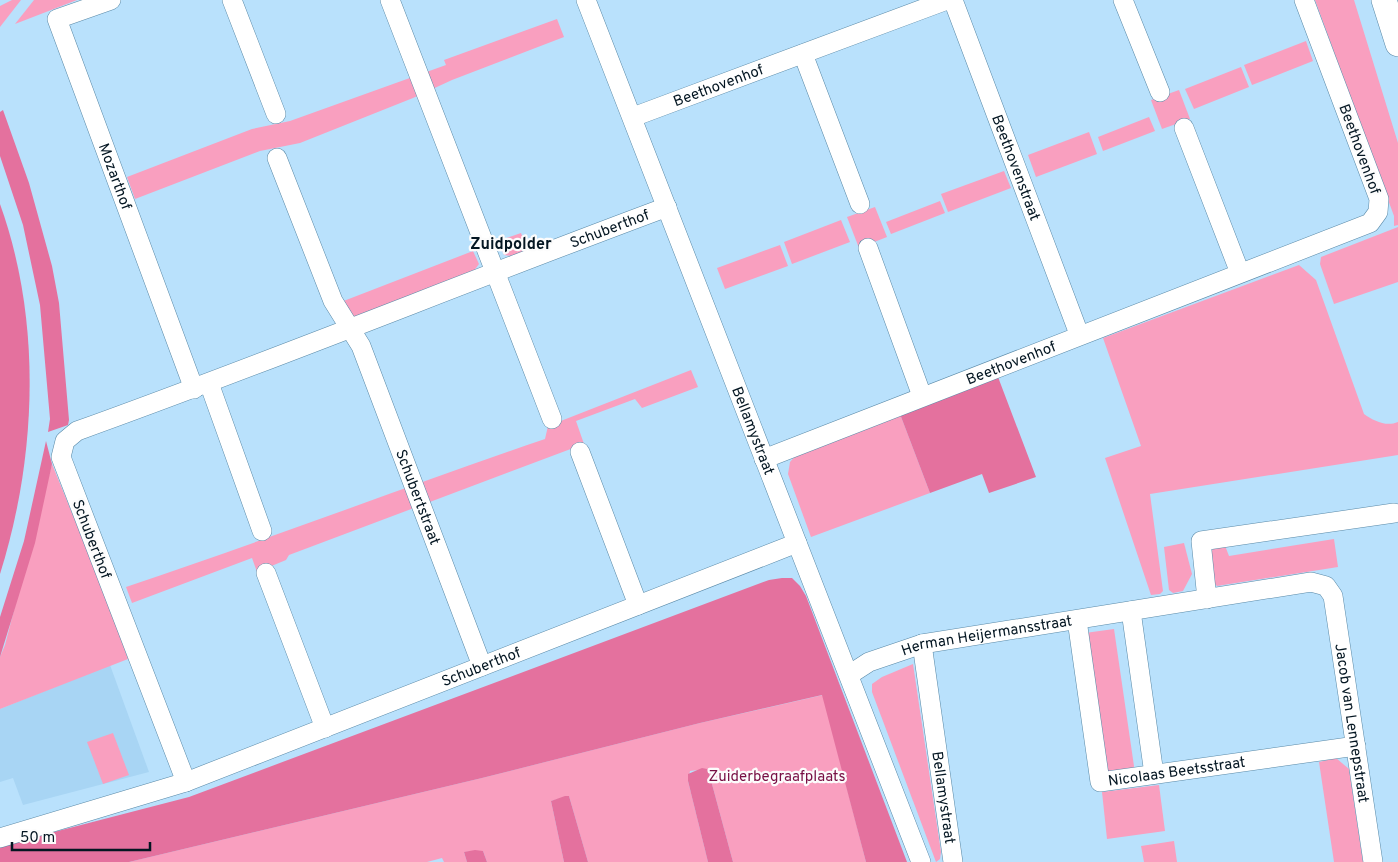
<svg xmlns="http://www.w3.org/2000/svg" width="1398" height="862" viewBox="0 0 1398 862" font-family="Overpass,sans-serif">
<rect width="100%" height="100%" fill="#b9e1fc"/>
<path fill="#a8d5f4" d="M110 665 149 772 23 805 13 778 0 782V709Z"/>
<g fill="#f99fbf">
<path d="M12 0H21L0 27V6Z"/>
<path d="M34 0H77L15 24Z"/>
<path d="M1315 0H1354L1398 143V225L1394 226V216Z"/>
<path d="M557 19 564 37 452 80 413 98 300 143 260 151 135 199 127 177 252 129 290 121 446 65 444 60Z"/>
<path d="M1306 41 1313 61 1252 85 1244 65Z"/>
<path d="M1241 67 1249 87 1194 109 1185 89Z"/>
<path d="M1179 90 1190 119 1162 129 1151 100Z"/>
<path d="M1149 117 1155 131 1103 151 1098 137Z"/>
<path d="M1089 132 1097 154 1036 177 1028 155Z"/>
<path d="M1004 171 1011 188 948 212 941 194Z"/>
<path d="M940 201 945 213 891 234 886 222Z"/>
<path d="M875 207 887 237 859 248 847 217Z"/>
<path d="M841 220 850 242 792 264 784 242Z"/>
<path d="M1398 227V282L1334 304 1320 264 1321 257Z"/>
<path d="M521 233 528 251 511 256 504 255 498 241Z"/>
<path d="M780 245 788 266 725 289 717 268Z"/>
<path d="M473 251 479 264 473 272 352 318 341 302Z"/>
<path d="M1299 265 1316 280 1364 414C1374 421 1386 427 1398 422V455L1150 494 1163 591 1160 594 1151 595 1105 458 1141 446 1103 338Z"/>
<path d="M691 370 698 387 642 408 635 399 576 421 584 444 289 555 286 560 257 572 252 558 132 603 126 587C266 540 405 487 545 439L548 426Z"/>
<path d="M900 414 930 493 811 537 788 474 790 462 798 453Z"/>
<path d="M52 464 109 604 128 659 0 709V657L5 645Z"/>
<path d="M1334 539 1338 567 1217 586 1211 580 1210 553 1218 543H1224L1229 556Z"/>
<path d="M1184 543 1192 574 1183 591 1173 593 1169 590 1164 547Z"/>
<path d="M1114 629 1135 773 1107 777 1085 633Z"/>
<path d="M913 664 941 852 940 859 936 862 872 692V684L882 677Z"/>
<path d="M823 695 866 862H733L709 773 698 770 690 771 688 781 708 862H588L569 796 551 801 564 862H487L483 851 464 852 467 862H444L442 858 427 862H129L482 778 700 723Z"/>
<path d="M113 733 129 775 103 784 87 742Z"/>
<path d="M1336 758 1349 769 1363 862H1334L1319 762Z"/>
<path d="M1159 785 1165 831 1107 839 1102 792Z"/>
<path d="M1174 841 1177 862H1144L1141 846Z"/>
</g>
<g fill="#e4719e">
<path d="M3 110 29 183 52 266 59 303 69 420 68 425 48 432 50 419 40 305 23 225 0 156V112Z"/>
<path d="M0 204C42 321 37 456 0 574Z"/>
<path d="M998 377 1036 477 989 493 982 474 930 493 900 414Z"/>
<path d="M46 441 52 464 35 543 0 657V617L24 541Z"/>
<path d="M782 578H792L800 586 806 596 907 862H866L822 695 700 723 482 778 129 862H0V846L189 797 769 580Z"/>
<path d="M702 768 707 769 709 773 733 862H708L688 781V774Z"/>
<path d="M565 796H569L588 862H564L551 801Z"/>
<path d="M475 850 483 851 487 862H467L464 852Z"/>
</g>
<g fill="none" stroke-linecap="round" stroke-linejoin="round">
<defs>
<g id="minor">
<path id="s1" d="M111 0 57 19 194 389"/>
<path d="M232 0 276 114"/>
<path d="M390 0 552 419"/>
<path id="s2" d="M586 0 921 862"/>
<path id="s3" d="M953 0 1079 334"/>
<path d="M1123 0 1160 92"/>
<path d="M803 54 860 204"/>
<path id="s4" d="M633 117 947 0"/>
<path d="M1184 128 1240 273"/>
<path id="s5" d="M277 158 333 301 361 346 482 666"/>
<path d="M868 248 922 396"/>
<path d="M209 383 262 531"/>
<path d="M580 452 638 605"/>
<path id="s6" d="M764 459 1370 223 1378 212 1379 199 1304 0"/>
<path d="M266 573 325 728"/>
<path d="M1207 599 1201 541 1394 513"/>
<path d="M1131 611 1154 774"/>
<path id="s7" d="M1077 620 1100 782 1356 746"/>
<path id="s8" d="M922 644 953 862"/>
<path id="s9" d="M849 675 869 662 922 644 1311 582 1326 586 1333 596 1373 862"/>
<path id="s10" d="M186 782 61 457 65 441 77 431C275 360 470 280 667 207"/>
<path id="s11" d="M0 838 186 782 797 543"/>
</g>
<path id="major" d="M1384 0 1398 44"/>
</defs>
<use href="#minor" stroke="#5989a7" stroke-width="20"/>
<use href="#major" stroke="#5989a7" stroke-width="26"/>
<use href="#minor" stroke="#fff" stroke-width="19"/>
<use href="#major" stroke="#fff" stroke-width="25"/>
</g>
<g text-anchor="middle" stroke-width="4.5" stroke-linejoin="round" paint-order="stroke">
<g font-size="15" fill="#041622" stroke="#fcfcfc">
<text dy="5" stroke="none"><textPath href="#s4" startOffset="91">Beethovenhof</textPath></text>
<text transform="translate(1360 149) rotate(70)" y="5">Beethovenhof</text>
<text dy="5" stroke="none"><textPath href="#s3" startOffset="179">Beethovenstraat</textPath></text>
<text dy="5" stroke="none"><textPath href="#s1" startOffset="225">Mozarthof</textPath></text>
<text dy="5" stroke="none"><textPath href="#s10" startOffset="950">Schuberthof</textPath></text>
<text dy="5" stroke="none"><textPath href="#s6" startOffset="265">Beethovenhof</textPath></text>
<text dy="5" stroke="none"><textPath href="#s2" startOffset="462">Bellamystraat</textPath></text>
<text dy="5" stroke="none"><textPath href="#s5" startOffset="368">Schubertstraat</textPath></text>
<text transform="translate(92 539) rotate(69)" y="5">Schuberthof</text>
<text dy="5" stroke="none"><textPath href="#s9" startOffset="145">Herman Heijermansstraat</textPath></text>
<text dy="5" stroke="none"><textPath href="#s11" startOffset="511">Schuberthof</textPath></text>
<text dy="5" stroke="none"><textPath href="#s9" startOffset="630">Jacob van Lennepstraat</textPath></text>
<text dy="5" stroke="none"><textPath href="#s7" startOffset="241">Nicolaas Beetsstraat</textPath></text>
<text dy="5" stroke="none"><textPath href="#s8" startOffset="155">Bellamystraat</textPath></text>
</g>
<g font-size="15" fill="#770e43" stroke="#fcfcfc">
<text x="777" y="781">Zuiderbegraafplaats</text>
</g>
<g font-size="16" font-weight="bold" fill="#041622" stroke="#fcfcfc">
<text x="511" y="249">Zuidpolder</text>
</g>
</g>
<path d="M12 842v8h138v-8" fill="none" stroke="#041622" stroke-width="2.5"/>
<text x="20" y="842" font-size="15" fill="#041622" stroke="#fcfcfc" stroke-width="4" paint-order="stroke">50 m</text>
</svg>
